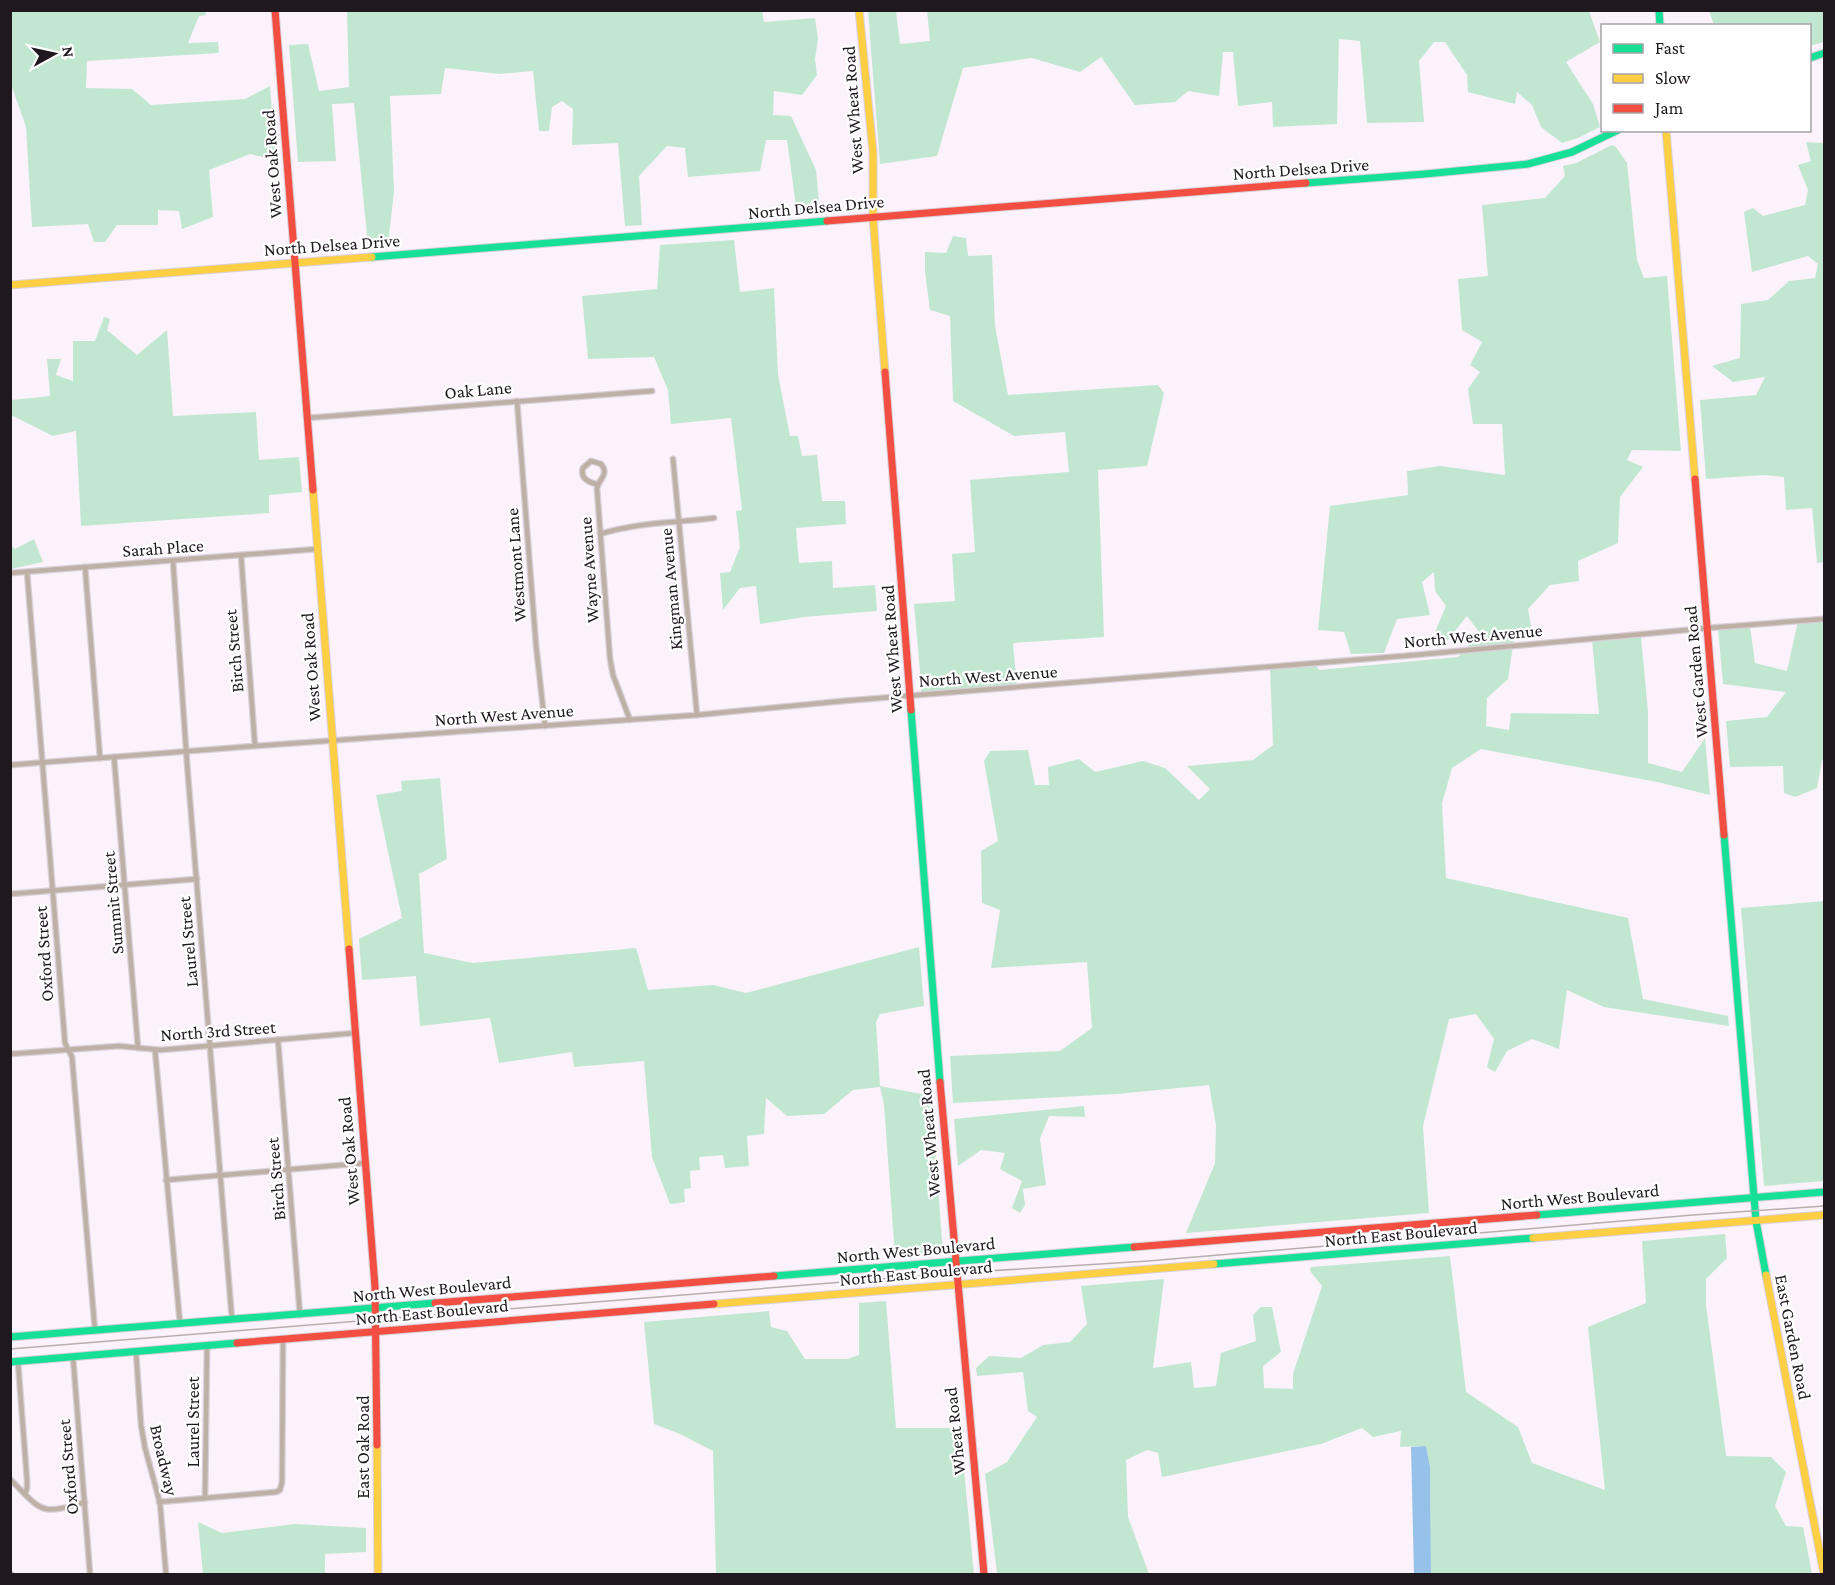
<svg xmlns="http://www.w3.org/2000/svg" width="1835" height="1585" viewBox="0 0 1835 1585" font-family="'Crimson Pro',serif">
<rect width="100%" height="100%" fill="#fcf2fc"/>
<g fill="#c2e7d1">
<path d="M11 10 205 11 206 15 199 16 188 43 218 42 219 53 87 61 86 88 132 89 151 105 245 99 270 86 276 160 250 154 209 170 213 217 182 229 179 211 158 210V225H117L105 242H94L88 224 32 227 26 127 12 87H11Z"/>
<path d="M762 10 764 22 815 18 818 39 815 59 817 75 802 95 774 91 773 115 791 116 816 170 820 211 797 213 787 140H766L760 171 688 177 685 148 667 146 639 176 642 225 625 226 618 143 572 145 573 109 562 101 552 107 549 131H539L533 71 499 74 445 68 441 94 390 96 394 191 388 245 368 246 354 103 332 104 336 161 298 162 289 45 308 44 319 91 349 87 347 11Z"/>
<path d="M927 10 1589 11 1600 42 1566 62 1593 104 1600 127 1578 138 1562 143 1541 127 1532 105 1517 92 1515 104 1468 92 1467 75 1445 42H1434L1419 61 1424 122 1367 123 1360 41 1339 39 1337 124 1273 127 1272 102 1238 106 1233 52H1223L1219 96 1188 91 1175 102 1135 105 1101 57 1080 72 1032 58 963 68 937 156 880 164 868 11H896L900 44 930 41Z"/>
<path d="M1709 11H1824V42L1810 46V26L1714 25Z"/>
<path d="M1806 142 1824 143V562L1817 563 1812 508 1786 510 1784 477 1763 475 1706 479 1700 400 1756 395 1765 377 1733 382 1712 366 1740 358 1741 304 1768 300 1789 281 1815 278 1818 264 1808 256 1752 272 1744 212 1753 208 1763 216 1805 205 1808 190 1798 165 1811 161Z"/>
<path d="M1612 145 1616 147 1627 163 1637 260 1644 278 1667 276 1681 451 1632 450 1627 460 1643 467 1620 497 1618 543 1578 561 1579 581 1550 585 1528 609 1533 638 1514 639 1508 679 1487 698 1486 726 1509 730 1511 713 1599 714 1592 640 1641 636 1648 712V763L1682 772 1705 738 1710 795 1657 782 1481 749 1452 768 1442 803 1446 878 1628 918 1643 999 1728 1016 1729 1026 1604 1007 1567 990 1559 1049 1532 1039 1507 1051 1495 1072 1487 1067 1494 1039 1476 1014 1449 1019 1423 1126 1429 1213 1186 1233 1215 1163 1216 1125 1209 1085 1117 1094 953 1103 950 1056 1060 1051 1092 1028 1087 962 991 968 1000 910 982 903 981 851 998 841 984 761 990 751 1028 750 1035 785H1049L1048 767 1079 759 1095 772 1143 761 1165 768 1199 800 1210 789 1187 766 1253 760 1273 745 1270 667 1315 664 1319 670 1458 657 1480 633 1467 616 1442 647 1430 644 1446 606 1435 591 1434 572 1422 582 1430 615 1397 619 1384 653 1351 654 1344 632 1318 630 1330 506 1408 495 1407 471 1440 466 1505 475 1502 424H1473L1468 389 1480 372 1470 365 1482 342 1462 330 1458 279 1488 276 1482 205 1545 198 1565 176 1563 166 1576 163Z"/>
<path d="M953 236 966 238 968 256 992 255 995 326 1008 395 1158 385 1164 393 1147 466 1098 470 1104 637 1013 643 1017 688 922 695 914 604 955 601 952 554 975 552 970 480 1069 472 1065 432 1014 436 953 401 950 316 930 310 925 272V252L946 253Z"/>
<path d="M734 240 740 292 774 288 778 375 790 436H798L802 456 817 455 822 501H845L846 524 796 528 799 563 832 561 833 588 875 585 877 611 804 617 760 624 756 586 740 588 723 610 720 573 730 572 740 547 736 511 742 510 731 418 671 424 668 390 654 357 588 359 582 296 657 289 660 245Z"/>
<path d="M104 317 110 319 107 330 137 355 167 330 173 416 256 412 259 460 299 457 302 492 269 495V513L81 526 76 431 53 436 13 416 11 418V400L50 396 47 359H61L56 375 73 381V341H95Z"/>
<path d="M34 539 43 562 11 569V545L15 549Z"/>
<path d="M1824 619V760H1822L1817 788 1795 797 1784 793 1783 766 1730 767 1726 721 1767 717 1786 692 1723 684 1718 629 1750 626 1755 663 1787 671 1798 621Z"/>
<path d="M440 778 447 859 419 874 424 953 473 963 636 948 648 990 713 985 746 993 919 947 924 1006 880 1014 876 1022 880 1086 931 1096 943 1252 895 1256 884 1105 880 1087 853 1090 824 1114 787 1116 766 1098 764 1134 747 1136 749 1166 725 1168 723 1155 699 1157 700 1170 690 1171 691 1188 684 1189 685 1202 670 1204 652 1157 644 1061 574 1067 572 1052 499 1063 490 1018 420 1026 416 976 362 980 359 939 402 918 376 795 402 791 401 781Z"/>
<path d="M1824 901V1181L1764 1186 1741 908Z"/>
<path d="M1084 1106 1085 1117 1049 1116 1040 1139 1046 1185 1023 1189 1025 1205 1020 1213 1012 1208 1022 1181 1000 1169 1005 1153 981 1150 958 1166 954 1119Z"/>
<path d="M1725 1234 1727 1258 1706 1279V1305L1726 1456 1771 1457 1786 1472 1775 1506 1786 1526 1803 1527 1812 1574H1431L1430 1467 1426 1446 1400 1447 1401 1431 1373 1437 1362 1428 1321 1444 1162 1477 1158 1453 1147 1450 1126 1460 1128 1517 1149 1574H997L985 1474 1007 1462 1037 1417 1028 1411 1023 1372 977 1376 976 1368 989 1356 1021 1358 1043 1345 1070 1342 1087 1324 1081 1286 1164 1279 1153 1368 1191 1362 1194 1388 1216 1386 1221 1353 1256 1341 1253 1315 1261 1307H1272L1281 1352 1263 1366 1264 1388 1293 1389V1374L1322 1286 1310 1271 1311 1267 1450 1256 1466 1392 1518 1427 1532 1463 1605 1490 1588 1327 1646 1303 1642 1241Z"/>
<path d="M886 1301 896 1428H960L974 1574H716L713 1451 680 1434 654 1424 644 1322 769 1311 771 1327 787 1331 805 1359H847L859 1355V1303Z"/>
<path d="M198 1522 222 1533 295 1524 366 1528V1552L325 1554V1574H203Z"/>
</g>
<path fill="#96c1e8" d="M1426 1446 1430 1467 1431 1574H1414L1411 1447Z"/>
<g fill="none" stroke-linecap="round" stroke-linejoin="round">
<defs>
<g id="street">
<path d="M517 401 536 645 545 726"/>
<path d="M307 418 652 391"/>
<path d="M673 459 697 715"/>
<path d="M596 484C588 482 580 478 583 468L591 461 601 464C610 475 598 479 597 489L610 659 613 675 630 720"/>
<path d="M600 534C638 522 674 523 714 518"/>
<path d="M241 555 255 746"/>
<path d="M173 561 187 763 232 1320"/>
<path d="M85 567 100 758"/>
<path d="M27 572 65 1043 72 1057 95 1331"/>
<path d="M10 573 317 549"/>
<path d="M114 757 138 1048"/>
<path d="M10 765 255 746 697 715 843 701 1415 655 1708 628 1824 619"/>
<path d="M10 894 197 879"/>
<path d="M278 1040 300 1315"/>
<path d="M155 1050 180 1324"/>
<path d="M10 1054 119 1046 161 1050 355 1033"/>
<path d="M166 1180 365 1163"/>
<path d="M136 1352 141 1425 145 1448 160 1503 166 1574"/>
<path d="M73 1357 90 1574"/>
<path d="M18 1362 27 1480V1488L25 1494"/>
<path d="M10 1479C42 1511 39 1516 85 1502"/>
<path d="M205 1498 207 1346"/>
<path d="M159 1502 276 1492 280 1490 282 1482 283 1340"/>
<path d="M10 1574H11"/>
</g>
<g id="fast">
<path d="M1659 10 1660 26"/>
<path d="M1810 58 1824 53"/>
<path d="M1306 183 1425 174 1528 164 1572 152 1618 130"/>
<path d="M372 257 827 221"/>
<path d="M911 710 940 1082"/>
<path d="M1724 835 1756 1221 1766 1275"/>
<path d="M1537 1215 1824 1192"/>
<path d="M1214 1264 1533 1238"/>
<path d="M774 1276 1134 1247"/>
<path d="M10 1337 435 1303"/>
<path d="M10 1362 237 1343"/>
</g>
<g id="slow">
<path d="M859 10 873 152V217L885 372"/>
<path d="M1666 130 1695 479"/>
<path d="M10 285 372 257"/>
<path d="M313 490 349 949"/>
<path d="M1533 1238 1824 1215"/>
<path d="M1766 1275 1824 1574"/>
<path d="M714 1304 1214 1264"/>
<path d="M377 1445 378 1574"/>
</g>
<g id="jam">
<path d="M275 10 313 490"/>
<path d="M827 221 1306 183"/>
<path d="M885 372 911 710"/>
<path d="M1695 479 1724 835"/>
<path d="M349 949 375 1287 377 1445"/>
<path d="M940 1082 984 1574"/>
<path d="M1134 1247 1537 1215"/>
<path d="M435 1303 774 1276"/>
<path d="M237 1343 714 1304"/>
</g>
</defs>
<use href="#street" stroke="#d8d0d8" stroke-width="7"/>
<use href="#fast" stroke="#d8d0d8" stroke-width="9"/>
<use href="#slow" stroke="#d8d0d8" stroke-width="9"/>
<use href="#jam" stroke="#d8d0d8" stroke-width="9"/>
<use href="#street" stroke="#bfb0a6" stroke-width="4.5"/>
<use href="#fast" stroke="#16e098" stroke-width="7"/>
<use href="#slow" stroke="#ffcf43" stroke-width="7"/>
<use href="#jam" stroke="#f24e42" stroke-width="7"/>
<path stroke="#b8aeaf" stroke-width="1.5" d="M10 1349 956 1273 1148 1261 1693 1215 1824 1206"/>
</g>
<g text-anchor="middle" stroke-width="4.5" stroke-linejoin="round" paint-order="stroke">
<g font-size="18" fill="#1f181f" stroke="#fff">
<text transform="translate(853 110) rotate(-94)" y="6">West Wheat Road</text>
<text transform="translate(272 164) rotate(-94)" y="6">West Oak Road</text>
<text transform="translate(1301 169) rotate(-4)" y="6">North Delsea Drive</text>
<text transform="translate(816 207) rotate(-5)" y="6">North Delsea Drive</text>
<text transform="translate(332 245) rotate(-4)" y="6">North Delsea Drive</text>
<text transform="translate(478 390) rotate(-5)" y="6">Oak Lane</text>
<text transform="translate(163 548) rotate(-4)" y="6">Sarah Place</text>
<text transform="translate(516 565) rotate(-94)" y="6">Westmont Lane</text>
<text transform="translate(589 570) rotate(-94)" y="6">Wayne Avenue</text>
<text transform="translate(671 589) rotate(-95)" y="6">Kingman Avenue</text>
<text transform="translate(1473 636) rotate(-5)" y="6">North West Avenue</text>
<text transform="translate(892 649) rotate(-94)" y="6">West Wheat Road</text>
<text transform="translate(234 651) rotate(-95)" y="6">Birch Street</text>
<text transform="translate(311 667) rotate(-94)" y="6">West Oak Road</text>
<text transform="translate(1696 672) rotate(-95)" y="6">West Garden Road</text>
<text transform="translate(988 676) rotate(-4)" y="6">North West Avenue</text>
<text transform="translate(504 715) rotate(-4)" y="6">North West Avenue</text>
<text transform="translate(113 903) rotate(-95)" y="6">Summit Street</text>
<text transform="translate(188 942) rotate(-95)" y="6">Laurel Street</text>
<text transform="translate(44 954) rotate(-94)" y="6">Oxford Street</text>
<text transform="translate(218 1031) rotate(-4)" y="6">North 3rd Street</text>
<text transform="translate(929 1133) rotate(-95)" y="6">West Wheat Road</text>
<text transform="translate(349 1151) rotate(-95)" y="6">West Oak Road</text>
<text transform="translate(276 1179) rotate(-95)" y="6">Birch Street</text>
<text transform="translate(1580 1197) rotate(-5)" y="6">North West Boulevard</text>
<text transform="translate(1401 1234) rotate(-5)" y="6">North East Boulevard</text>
<text transform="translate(916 1250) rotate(-5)" y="6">North West Boulevard</text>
<text transform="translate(916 1273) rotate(-5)" y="6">North East Boulevard</text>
<text transform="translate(432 1289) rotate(-5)" y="6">North West Boulevard</text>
<text transform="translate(432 1312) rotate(-5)" y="6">North East Boulevard</text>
<text transform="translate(1793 1337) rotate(79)" y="6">East Garden Road</text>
<text transform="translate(193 1422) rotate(-90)" y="6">Laurel Street</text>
<text transform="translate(955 1431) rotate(-96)" y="6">Wheat Road</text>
<text transform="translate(363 1447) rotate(-90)" y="6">East Oak Road</text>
<text transform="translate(164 1460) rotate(77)" y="6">Broadway</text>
<text transform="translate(68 1467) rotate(-95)" y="6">Oxford Street</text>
</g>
</g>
<rect width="1835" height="1585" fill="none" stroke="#1f181f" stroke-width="24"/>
<rect x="1601" y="24" width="210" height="108" fill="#ffffff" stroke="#a5a3a5" stroke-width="1.5"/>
<rect x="1613" y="44" width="30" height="9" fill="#16e098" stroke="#a5a3a5" stroke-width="1.5"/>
<text x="1655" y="54" font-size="18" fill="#1f181f">Fast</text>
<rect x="1613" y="74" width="30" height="9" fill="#ffcf43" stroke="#a5a3a5" stroke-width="1.5"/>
<text x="1655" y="84" font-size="18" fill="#1f181f">Slow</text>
<rect x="1613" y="104" width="30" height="9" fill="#f24e42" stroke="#a5a3a5" stroke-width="1.5"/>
<text x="1655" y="114" font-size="18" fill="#1f181f">Jam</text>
<g transform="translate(54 54) rotate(82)" stroke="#ffffff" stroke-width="4.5" paint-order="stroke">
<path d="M0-4.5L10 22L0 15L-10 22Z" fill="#1f181f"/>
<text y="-9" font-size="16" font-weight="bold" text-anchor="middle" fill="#1f181f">N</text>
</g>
</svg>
